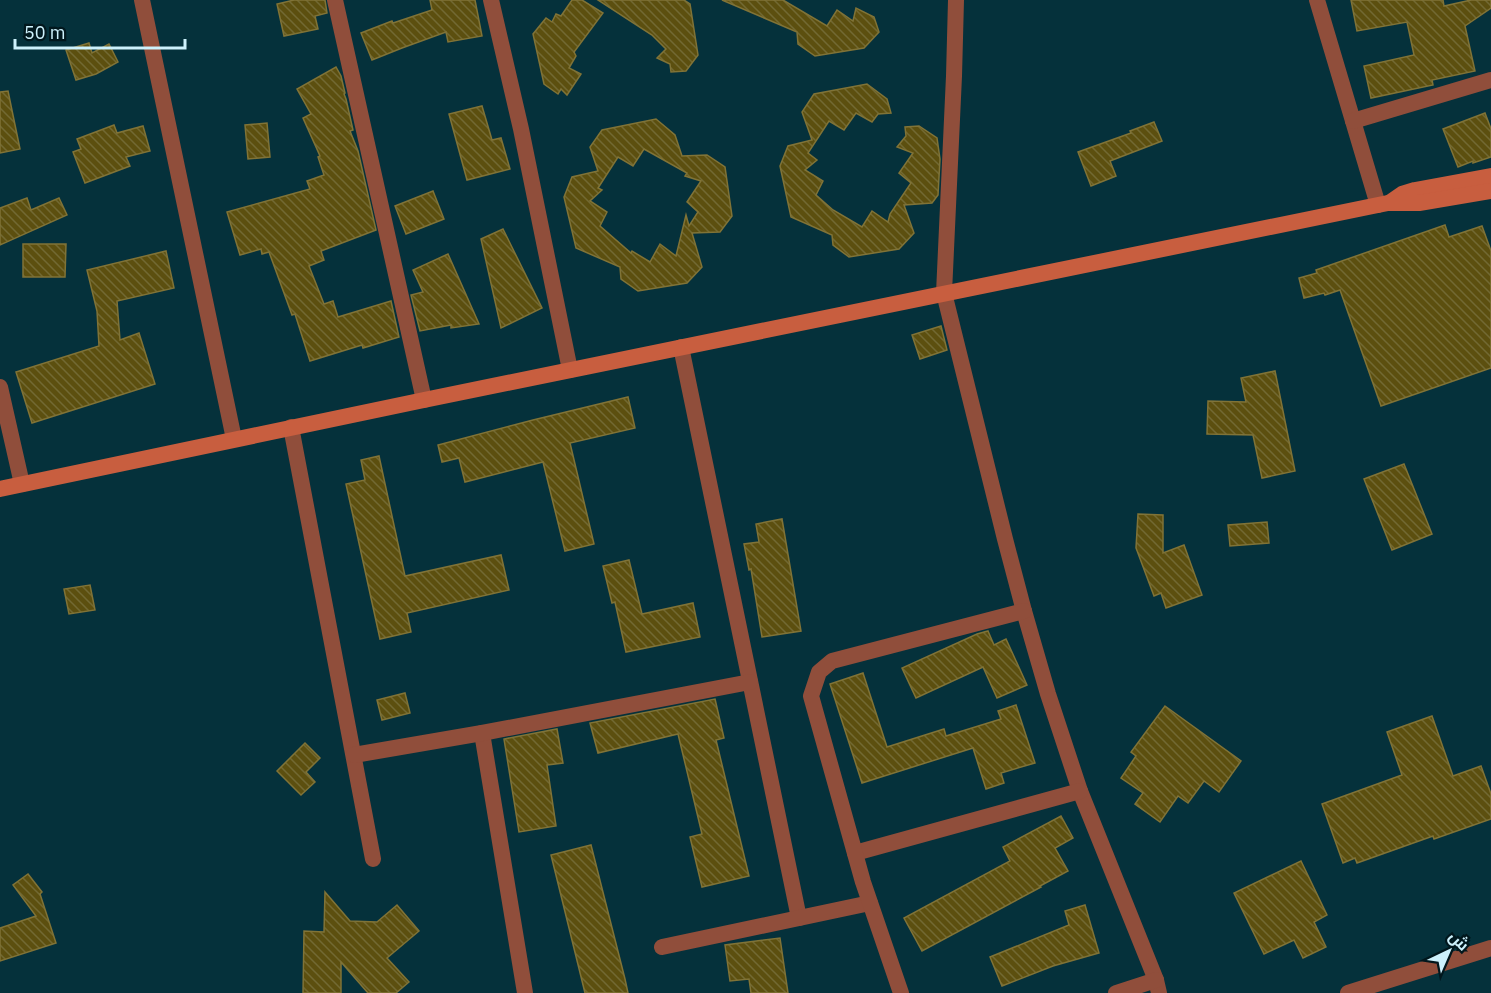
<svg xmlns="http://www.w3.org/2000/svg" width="1491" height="993" viewBox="0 0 1491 993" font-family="'IBM Plex Sans',Cairo,sans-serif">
<defs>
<pattern id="building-back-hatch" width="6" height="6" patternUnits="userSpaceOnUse" patternTransform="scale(1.5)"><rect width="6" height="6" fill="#5c4f0f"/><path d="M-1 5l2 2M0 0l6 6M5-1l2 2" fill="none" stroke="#726933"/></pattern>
</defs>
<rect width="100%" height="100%" fill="#05313b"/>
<g fill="url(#building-back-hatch)" stroke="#807337" stroke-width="1.5" fill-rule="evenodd">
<path d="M294 0H325L327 13 315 16 318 29 284 36 277 4Z"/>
<path d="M430 0H475L482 36 448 42 446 32 402 48 372 60 361 33 392 21 393 23 432 10Z"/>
<path d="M572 0H582L603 13 574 52 576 56 569 68 581 74 567 95 561 89 558 94 544 84 533 34 546 18 552 22 556 14 561 16Z"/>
<path d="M598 0H684L690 4 698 55 686 71 671 72 670 64 657 58 666 49 652 35Z"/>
<path d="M722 0H783L827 26 837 10 853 21 856 8 874 17 879 32 864 48 815 56 798 44 797 32Z"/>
<path d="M1351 0H1443L1444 6 1471 0H1491V8L1465 26 1475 71 1432 80 1433 85 1371 98 1364 66 1414 55 1407 22 1357 31Z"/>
<path d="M89 43 92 53 109 44 118 62 96 74 76 80 66 50Z"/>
<path d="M336 67 341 76 345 93 344 94 346 99 353 130 350 131 358 151 376 230 321 251 324 260 309 266 324 304 333 301 338 317 391 301 399 337 363 348 362 345 310 361 295 314 292 315 269 252 262 254 261 249 240 255 227 212 310 189 307 181 324 175 318 157 320 156 303 118 311 114 297 89Z"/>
<path d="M867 84 887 99 891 113 878 114 872 122 856 113 844 130 829 121 808 153 817 160 805 170 823 181 816 195 833 210 862 227 872 211 888 222 890 214 911 183 899 173 913 153 897 147 906 136 905 127 919 126 937 138 940 159 938 195 932 203 904 205 914 233 899 249 849 257 833 245 832 235 791 217 780 166 788 146 812 140 802 112 814 94Z"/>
<path d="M8 91 20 149 0 153V92Z"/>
<path d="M482 106 492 140 501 138 510 169 467 180 449 114Z"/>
<path d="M1485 113 1491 129V157L1473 163V161L1458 167 1443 129Z"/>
<path d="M656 119 675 135 682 156 707 155 725 167 732 216 720 232 692 233 702 267 687 283 638 291 621 279 620 267 576 248 564 197 572 177 598 171 590 147 602 130ZM644 149 687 173 685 176 701 181 687 202 698 212 689 226 686 215 676 256 660 244 650 262 632 251 631 253 600 226 607 212 590 201 602 190 598 188 618 157 633 166Z"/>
<path d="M1154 122 1162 141 1110 161 1116 176 1091 186 1078 152 1131 133 1130 131Z"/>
<path d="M267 123 270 157 248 159 245 125Z"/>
<path d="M114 125 117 133 143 126 150 151 126 157 130 166 85 183 73 152 81 149 77 139Z"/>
<path d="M433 191 444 219 406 234 395 206Z"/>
<path d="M27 198 31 210 59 198 67 215 0 245V208Z"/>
<path d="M1445 225 1449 237 1482 226 1491 251V368L1381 406 1340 290 1325 295 1324 293 1304 298 1299 278 1317 273 1316 270Z"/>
<path d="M503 229 542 308 501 328 481 239Z"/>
<path d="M23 244H66L65 277H23Z"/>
<path d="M166 251 174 288 117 301 120 340 139 333 155 384 32 423 16 372 99 346 97 311 87 270Z"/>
<path d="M448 254 479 324 451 328V325L420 331 411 295 423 292 413 270Z"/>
<path d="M941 326 947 350 920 359 912 335Z"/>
<path d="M1275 371 1295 471 1262 478 1253 435 1207 434 1208 401 1246 402 1241 378Z"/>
<path d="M628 397 635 428 570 443 594 544 565 551 543 462 465 482 459 458 442 462 438 445 533 420Z"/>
<path d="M379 456 405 576 501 555 509 590 407 613 411 632 380 639 346 484 365 480 361 460Z"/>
<path d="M1404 464 1432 534 1392 550 1364 479Z"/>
<path d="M1138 514 1163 515V553L1184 545 1202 595 1166 608 1161 593 1154 596 1136 548Z"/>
<path d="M782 519 801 631 762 637 751 569 749 570 744 544 759 542 756 524Z"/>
<path d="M1267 522 1269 543 1230 546 1228 525Z"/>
<path d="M629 560 642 614 693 603 700 637 626 652 615 602 612 603 603 566Z"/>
<path d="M90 585 95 610 69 614 64 589Z"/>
<path d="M988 631 994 645 1006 639 1027 685 997 698 983 667 916 698 902 668 977 634Z"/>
<path d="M863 673 887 747 944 729 946 736 1001 719 998 711 1016 705 1035 763 1001 773 1004 783 986 789 973 748 862 783 830 684Z"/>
<path d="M405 693 410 713 382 720 377 700Z"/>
<path d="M715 699 724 738 716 740 749 876 702 887 690 837 702 834 678 734 598 753 590 723Z"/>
<path d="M1165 706 1241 761 1219 792 1204 781 1188 803 1178 796 1160 822 1135 804 1143 793 1121 778 1136 756 1131 752Z"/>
<path d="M1432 716 1453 776 1481 766 1491 794V819L1434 839 1433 836 1357 863 1355 858 1343 863 1322 804 1402 775 1387 732Z"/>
<path d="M557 729 563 763 547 765 556 826 519 832 504 739Z"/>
<path d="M305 743 320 758 306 772 315 782 301 795 277 771Z"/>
<path d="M1061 816 1073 838 1055 848 1068 871 1040 886 1041 887 922 951 904 918 1010 861 1003 847Z"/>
<path d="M591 845 625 979 628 993H585L551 855Z"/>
<path d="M1301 861 1327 915 1314 922 1326 947 1303 958 1294 940 1264 954 1234 893Z"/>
<path d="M28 874 42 892 40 894 56 943 0 961V928L36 916 13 885Z"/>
<path d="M325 892 350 921 377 922 397 905 419 931 387 958 409 982 396 993H368L341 962V993H303L304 931 324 932Z"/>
<path d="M1085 905 1099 953 1053 966 1002 986 990 957 1069 925 1065 911Z"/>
<path d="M780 938 788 993H751L749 979 730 981 725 945Z"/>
</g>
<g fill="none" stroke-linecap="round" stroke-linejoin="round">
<g stroke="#904e3b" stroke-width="16">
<path d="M142 0 234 439"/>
<path d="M335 0 424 400"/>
<path d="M491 0 521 129 570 370"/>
<path d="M956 0 954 76 944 293 1005 539 1024 611 1048 694 1080 791 1156 980 1159 993"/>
<path d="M1317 0 1378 205"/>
<path d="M1353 121 1491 80"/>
<path d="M681 347 799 918"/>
<path d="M0 387 22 484"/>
<path d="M291 427 373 859"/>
<path d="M482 733 525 993"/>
<path d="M354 755 482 733 750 682"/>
<path d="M855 853 1080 791"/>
<path d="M662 947 870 903"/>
<path d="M901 993 863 882 811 696 819 672 832 661 1024 611"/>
<path d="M1116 993 1156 980"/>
<path d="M1348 993 1491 948"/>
</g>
<g stroke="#c85e3f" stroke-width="16">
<path d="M1389 203 1402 194 1415 190 1491 176"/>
<path d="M0 489 424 400 1378 205 1388 203H1419L1491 191"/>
</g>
</g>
<g transform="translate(1449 951) rotate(44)" stroke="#01171d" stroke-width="4.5" paint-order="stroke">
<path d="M0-4.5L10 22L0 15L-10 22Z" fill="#cdf1fc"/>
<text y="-9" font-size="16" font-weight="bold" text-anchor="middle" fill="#cdf1fc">ش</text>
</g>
<path d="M15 39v9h170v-9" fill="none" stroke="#cdf1fc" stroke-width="3"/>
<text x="24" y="39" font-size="18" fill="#cdf1fc" stroke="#01171d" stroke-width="4.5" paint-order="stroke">50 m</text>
</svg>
